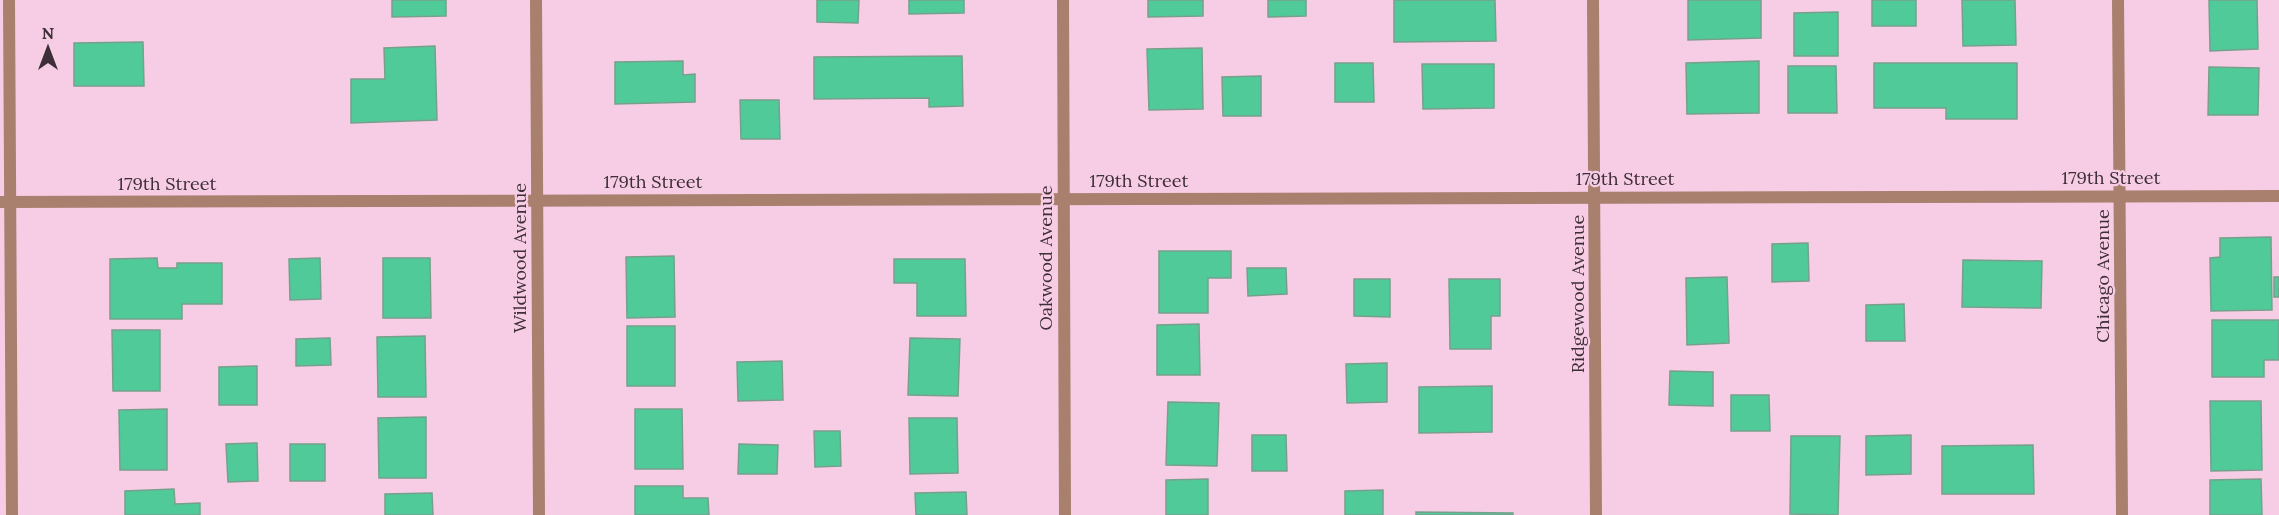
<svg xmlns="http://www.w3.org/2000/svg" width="2279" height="515" viewBox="0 0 2279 515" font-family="Lora,serif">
<rect width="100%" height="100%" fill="#f6cde4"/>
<g fill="#51ca9a" stroke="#77a08c" stroke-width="1.5">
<path d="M392 0H446V16L392 17Z"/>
<path d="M817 0H859L858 23 817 22Z"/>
<path d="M909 0H964V13L909 14Z"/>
<path d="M1148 0H1203V16L1148 17Z"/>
<path d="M1268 0H1306V16L1268 17Z"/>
<path d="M1394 0H1495L1496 41 1394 42Z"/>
<path d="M1688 0H1761V38L1688 40Z"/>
<rect x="1872" y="0" width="44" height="26"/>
<path d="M1962 0H2015L2016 45 1963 46Z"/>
<path d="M2209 0H2257L2258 49 2210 51Z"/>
<path d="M1838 12V56H1794V13Z"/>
<path d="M143 42 144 86H74V43Z"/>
<path d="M435 46 437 120 351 123V79H385L384 48Z"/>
<path d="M1202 48 1203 109 1149 110 1147 49Z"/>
<path d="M962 56 963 106 929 107V98L814 99V57Z"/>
<path d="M683 61V75L695 74V102L615 104V62Z"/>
<path d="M1759 61V113L1687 114 1686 63Z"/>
<path d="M1335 63H1373L1374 102H1335Z"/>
<path d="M1874 63H2017V119H1946V108H1874Z"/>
<path d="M1422 64H1494V108L1423 109Z"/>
<path d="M1788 66H1836L1837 113H1788Z"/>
<path d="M2209 67 2259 68 2258 115H2208Z"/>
<path d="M1261 76V116H1223L1222 77Z"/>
<path d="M740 100H779L780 139H741Z"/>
<path d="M2271 237 2272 310 2211 311 2210 258 2220 257V238Z"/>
<path d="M1808 243 1809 281 1772 282V244Z"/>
<path d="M1159 251H1231V278H1208V313H1159Z"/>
<path d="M674 256 675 317 627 318 626 257Z"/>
<path d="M157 258 158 268H177V263H222V304H182V319H110V259Z"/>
<path d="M320 258 321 299 290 300 289 259Z"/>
<path d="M383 258H430L431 318H383Z"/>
<path d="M894 259H965L966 316H917V283H894Z"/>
<path d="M1963 260 2042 261 2041 308 1962 307Z"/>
<path d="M1247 268H1286L1287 294 1248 296Z"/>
<path d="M1727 277 1729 343 1687 345 1686 278Z"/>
<rect x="2274" y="277" width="5" height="20"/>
<path d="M1354 279H1390V317L1354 316Z"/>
<path d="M1449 279H1500V316H1491V349H1450Z"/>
<path d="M1904 304 1905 341H1866V305Z"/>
<path d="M2212 320H2279V360H2264V377H2212Z"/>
<path d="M1199 324 1200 375H1157V325Z"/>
<rect x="627" y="326" width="48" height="60"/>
<path d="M112 330H160V391H113Z"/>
<path d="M425 336 426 397H378L377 337Z"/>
<path d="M330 338 331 365 296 366V339Z"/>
<path d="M910 338 960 339 958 396 908 395Z"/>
<path d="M782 361 783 400 738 401 737 362Z"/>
<path d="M1387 363V402L1347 403 1346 364Z"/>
<path d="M257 366V405H219V367Z"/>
<path d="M1670 371 1713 372V406L1669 405Z"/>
<path d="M1492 386V432L1419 433V387Z"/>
<path d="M1731 395H1769L1770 431H1731Z"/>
<path d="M2210 401H2261L2262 470 2211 471Z"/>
<path d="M1168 402 1219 403 1217 466 1166 465Z"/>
<path d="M167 409V470H120L119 410Z"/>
<path d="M635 409H682L683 469H635Z"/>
<path d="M426 417V478H379L378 418Z"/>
<path d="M909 418H957L958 473 910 474Z"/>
<path d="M814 431H840L841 466 815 467Z"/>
<path d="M1252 435H1286L1287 471H1252Z"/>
<path d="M1911 435V474L1866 475V436Z"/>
<path d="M1791 436H1840L1838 515 1790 514Z"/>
<path d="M257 443 258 481 228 482 226 444Z"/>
<rect x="290" y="444" width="35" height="37"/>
<path d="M739 444 778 445 777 474H738Z"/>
<path d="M2033 445 2034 494H1942V446Z"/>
<path d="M1208 479V515H1166V480Z"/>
<path d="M2261 479 2262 515H2210V480Z"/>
<path d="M635 486H683V498H708L709 515H635Z"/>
<path d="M174 489 175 504 200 503V515H125V491Z"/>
<path d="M1383 490V515H1345V491Z"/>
<path d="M966 492 967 515H916L915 493Z"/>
<path d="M432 493 433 515H385V494Z"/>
<path d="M1416 512 1513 513V515H1416Z"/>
</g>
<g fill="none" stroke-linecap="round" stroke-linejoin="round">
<g stroke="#a97f6e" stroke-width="12">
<path d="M9 0 12 515"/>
<path d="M536 0 539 515"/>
<path d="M1063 0 1065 515"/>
<path d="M1593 0 1596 515"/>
<path d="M2118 0 2122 515"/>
<path d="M0 202 2279 196"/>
</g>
</g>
<g text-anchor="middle" stroke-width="4.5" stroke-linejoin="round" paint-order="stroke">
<g font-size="18" fill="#3e2e37" stroke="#f6cde4">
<text x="2111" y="184">179th Street</text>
<text x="1625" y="185">179th Street</text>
<text x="1139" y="187">179th Street</text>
<text x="653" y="188">179th Street</text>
<text x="167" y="190">179th Street</text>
<text transform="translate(520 258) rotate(-90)" y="6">Wildwood Avenue</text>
<text transform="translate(1046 258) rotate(-90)" y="6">Oakwood Avenue</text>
<text transform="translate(2103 276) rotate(-90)" y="6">Chicago Avenue</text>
<text transform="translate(1578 294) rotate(-90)" y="6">Ridgewood Avenue</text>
</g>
</g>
<g transform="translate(48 48)" stroke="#f6cde4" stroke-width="4.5" paint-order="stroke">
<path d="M0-4.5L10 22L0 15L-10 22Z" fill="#3e2e37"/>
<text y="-9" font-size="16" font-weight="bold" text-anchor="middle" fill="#3e2e37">N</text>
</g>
</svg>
